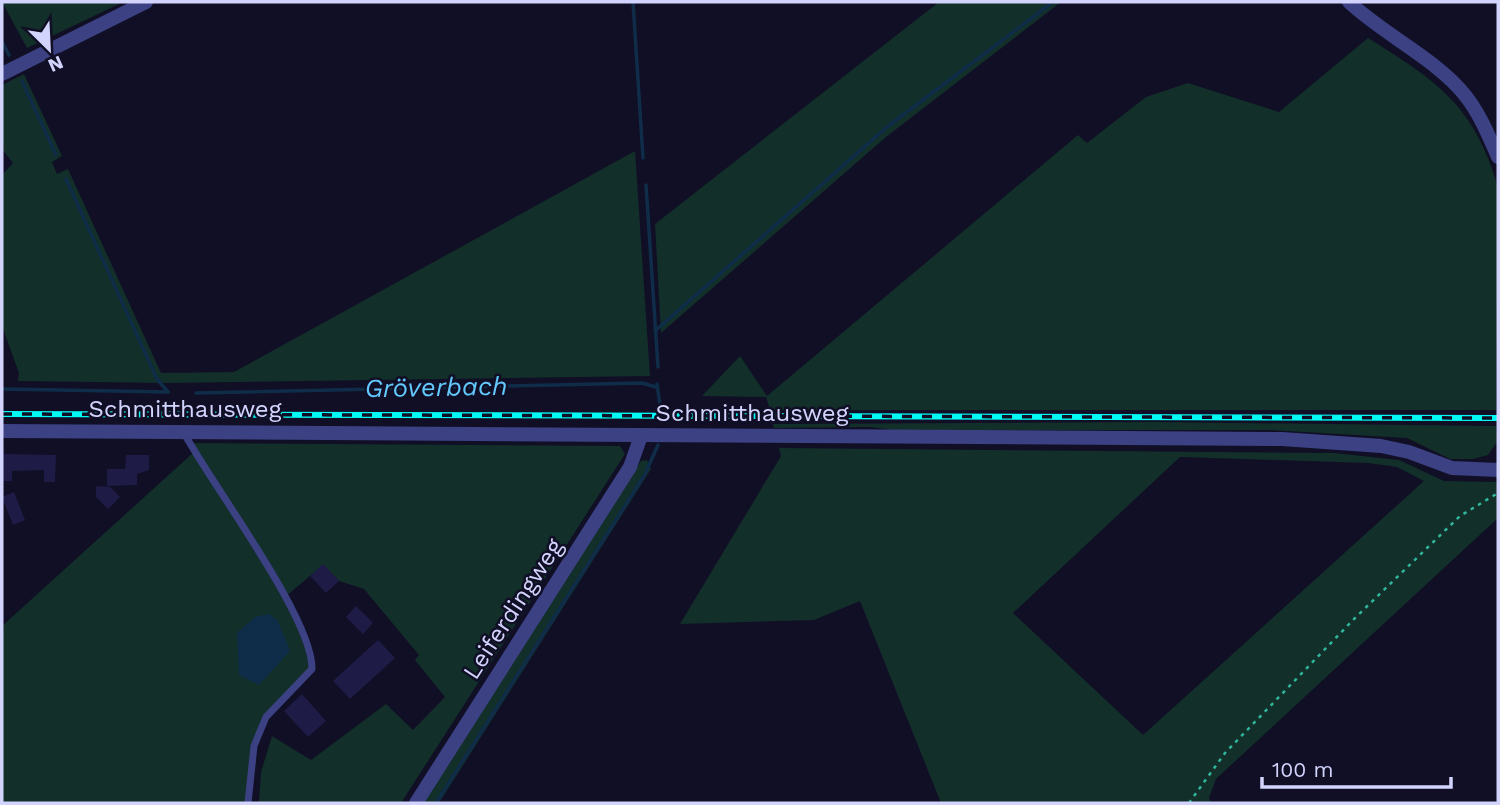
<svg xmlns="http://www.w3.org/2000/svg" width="1500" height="805" viewBox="0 0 1500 805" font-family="'Work Sans',sans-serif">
<rect width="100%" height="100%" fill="#100f25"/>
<g fill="#122f2a" fill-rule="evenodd">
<path d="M2 2H123L27 48Z"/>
<path d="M939 2H1061L886 137 661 333 655 224Z"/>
<path d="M1368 38C1437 81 1474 105 1498 187L1496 410H770L766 397 702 396 740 356 767 396 1078 135 1087 143 1146 97 1188 83 1279 112Z"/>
<path d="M24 74 62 156 52 162 57 174 68 169 161 373 234 372 635 151 650 376 167 383 18 381 19 373 2 326V175L13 163 2 149V85Z"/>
<path d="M1152 422 1496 426 1497 442 1488 455 1473 459H1450L1407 438 1271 430H895L869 427 774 428 773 424Z"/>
<path d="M189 443 620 446 625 454 401 803H259L261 772 272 736 311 760 386 704 413 730 445 697 415 660 419 655 364 589 339 581 323 565 285 597 298 619 312 669 266 718 254 746 248 803H2V626L194 452Z"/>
<path d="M779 448 1334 453 1399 460 1444 481 1498 482V518L1216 779 1209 798 1211 803H941L860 601 814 620 680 624 781 456ZM1180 457 1368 463 1397 467 1424 481 1143 735 1013 613Z"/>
<path d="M647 460 651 469 439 803H423L641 461Z"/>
</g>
<path fill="#0f2d49" d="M269 614 278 621 290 651 259 685 239 675 237 633 255 617Z"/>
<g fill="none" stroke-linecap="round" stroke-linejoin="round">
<g stroke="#0f2d49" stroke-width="3.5">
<path d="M633 2 643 158"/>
<path d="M2 42 9 55"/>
<path d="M22 81 56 155"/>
<path d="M66 179 157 379 168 392"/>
<path d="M646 185 658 367"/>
<path d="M655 331 887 127 1053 2"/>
<path d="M657 384 660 405"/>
<path d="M2 389 168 392"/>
<path d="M196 393 642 383 656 387"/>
<path d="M436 803 644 476 658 445"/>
</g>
</g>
<g fill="#1e1b46">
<path d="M2 454 56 455 55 482H44V470L12 471V481H2Z"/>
<path d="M126 455H149V470L137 474V485L107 486V469H125Z"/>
<path d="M96 486 110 487 120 497 108 509 96 497Z"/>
<path d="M14 492 25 520 13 525 2 497Z"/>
<path d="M323 564 339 581 326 593 310 576Z"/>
<path d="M356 606 373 623 363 634 346 617Z"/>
<path d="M378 640 395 658 350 699 333 681Z"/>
<path d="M302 694 326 721 308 737 284 711Z"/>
</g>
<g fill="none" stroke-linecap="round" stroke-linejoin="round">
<path stroke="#31b59c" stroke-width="2.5" stroke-dasharray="3.5 5" stroke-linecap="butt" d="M1189 803 1225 753 1354 619 1460 516 1498 493"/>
<path stroke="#3b4183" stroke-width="7" d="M184 433C212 485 313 618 312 669L266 717 254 746 248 803"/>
<g stroke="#3b4183" stroke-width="14">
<path d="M1349 2C1383 34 1437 60 1464 94 1479 112 1489 136 1498 157"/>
<path d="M2 74 146 2"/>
<path d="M2 431 1282 439 1381 446 1409 452 1452 468 1498 470"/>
<path d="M416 803 630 467 641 436"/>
</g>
<defs>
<path id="rail" d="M2 414 1498 418"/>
</defs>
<use href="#rail" stroke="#03faf4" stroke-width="6"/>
<use href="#rail" stroke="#100f25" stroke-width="3.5" stroke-dasharray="10" stroke-linecap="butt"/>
</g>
<g text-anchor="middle" stroke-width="5" stroke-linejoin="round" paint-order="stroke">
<g font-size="24" fill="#d3d4fe" stroke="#100f25">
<text x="185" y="417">Schmitthausweg</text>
<text x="752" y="421">Schmitthausweg</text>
<text transform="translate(513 609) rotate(-57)" y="8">Leiferdingweg</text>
</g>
<g font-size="26" font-style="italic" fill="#63c9fd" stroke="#100f25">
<text transform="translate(436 387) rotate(-1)" y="9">Gröverbach</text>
</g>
</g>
<rect width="1500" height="805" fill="none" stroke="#d3d4fe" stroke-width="7"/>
<g transform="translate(49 49) rotate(156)" stroke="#100f25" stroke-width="5" paint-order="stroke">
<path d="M0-5L12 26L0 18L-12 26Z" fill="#d3d4fe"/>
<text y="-10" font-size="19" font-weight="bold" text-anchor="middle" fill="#d3d4fe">N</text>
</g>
<path d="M1262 777v10h189v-10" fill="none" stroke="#d3d4fe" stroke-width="3.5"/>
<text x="1272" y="777" font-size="21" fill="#d3d4fe" stroke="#100f25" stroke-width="5" paint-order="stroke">100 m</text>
</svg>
